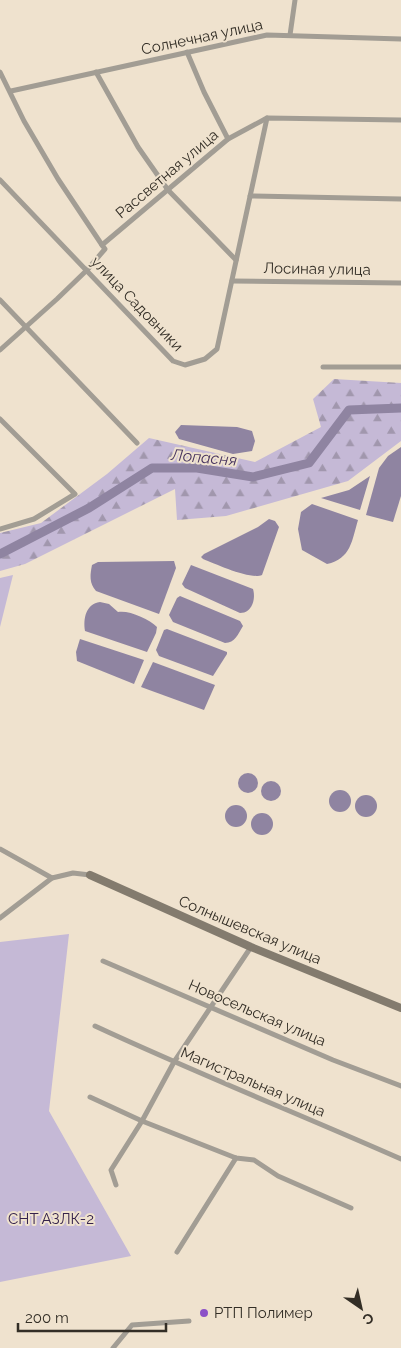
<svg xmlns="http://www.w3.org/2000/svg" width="401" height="1348" viewBox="0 0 401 1348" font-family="Raleway,sans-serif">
<defs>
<pattern id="forest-firs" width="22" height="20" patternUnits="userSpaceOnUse" patternTransform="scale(1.25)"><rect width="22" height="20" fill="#c5b9d6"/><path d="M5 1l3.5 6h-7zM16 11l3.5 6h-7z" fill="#a197ad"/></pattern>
</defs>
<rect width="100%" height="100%" fill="#efe2ce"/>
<g fill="#c5b9d6">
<path d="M13 575 0 627V578Z"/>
<path d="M69 934 49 1111 131 1256 0 1282V942Z"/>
</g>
<path fill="url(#forest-firs)" d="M334 379 401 383V441L348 481 226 516 177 520 175 489 25 564 0 571V533L41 523 107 474 149 438 255 462 321 427 313 399Z"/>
<g fill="#8f84a1">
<path d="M181 425 237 427 252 431 255 441 252 451 233 454 179 439 175 432Z"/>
<path d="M401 447V496L393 522 366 515 379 468 388 456Z"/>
<path d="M370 476 360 510 321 498 349 490Z"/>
<path d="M312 504 358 520C352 540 351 559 327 564L302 550 298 529 301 512Z"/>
<path d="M269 519 275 521 279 527 262 575C250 580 216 564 203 559L201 557 204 554 258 527Z"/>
<path d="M174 561 176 568 159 614 96 591C89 583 90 575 92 565L98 562Z"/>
<path d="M191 565 253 589C256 599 252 613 240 613L185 588 182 584Z"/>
<path d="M180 596 240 621 243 626C238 634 235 643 225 643L173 622 169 615 177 598Z"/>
<path d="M100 602 109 604 118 612C129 610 149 619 157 627L156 633 147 652 85 631C83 618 86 604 100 602Z"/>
<path d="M167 629 227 652V654L213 676 159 656 156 650 164 630Z"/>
<path d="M80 639 144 660 134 684 77 661 76 652Z"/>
<path d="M153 662 215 685 204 710 141 687Z"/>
<circle cx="248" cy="783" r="10"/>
<circle cx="271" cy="791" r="10"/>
<circle cx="340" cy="801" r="11"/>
<circle cx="366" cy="806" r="11"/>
<circle cx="236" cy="816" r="11"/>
<circle cx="262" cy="824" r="11"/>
</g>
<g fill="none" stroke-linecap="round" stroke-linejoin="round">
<path stroke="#8f84a1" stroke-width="9" d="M0 554 89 508 152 468H197L253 477 309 463 349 410 401 408"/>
<g stroke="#a29d94" stroke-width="5">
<path d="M290 35 295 0"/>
<path d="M187 52 204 92 228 139"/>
<path d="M0 72 24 121 58 179 102 245"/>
<path d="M96 72 138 147 168 190 236 260"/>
<path d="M11 91 267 35 401 39"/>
<path d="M0 180 173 361 185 365 205 359 217 349 267 118"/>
<path d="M250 196 401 199"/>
<path d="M232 281 401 283"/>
<path d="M0 300 137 443"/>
<path d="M0 350 57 299 87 270 105 249 102 245 228 139 267 118 401 120"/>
<path d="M323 367H401"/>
<path d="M0 419 75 494 34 519 0 529"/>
<path d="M0 849 52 878"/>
<path d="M0 918 52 878 73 873 90 875"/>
<path d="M103 961 333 1060 401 1086"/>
<path d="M95 1026C196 1073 299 1114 401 1159"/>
<path d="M90 1097 142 1121 236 1158 254 1160 278 1176 351 1208"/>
<path d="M116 1185 111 1170 142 1121 174 1062 251 947"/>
<path d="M177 1252 236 1158"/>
<path d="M113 1348 132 1325 189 1321"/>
</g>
<path stroke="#837b6e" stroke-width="8" d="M90 875 251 947 401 1008"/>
</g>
<circle fill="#8b50c7" stroke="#efe2ce" stroke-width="2" cx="204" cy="1313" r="5"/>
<g text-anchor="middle" stroke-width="4" stroke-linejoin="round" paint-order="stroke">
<g font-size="15" fill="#332e26" stroke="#efe2ce">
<text transform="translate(202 37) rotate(-12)" y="5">Солнечная улица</text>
<text transform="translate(167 174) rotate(-40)" y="5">Рассветная улица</text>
<text transform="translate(317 269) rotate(1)" y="5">Лосиная улица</text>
<text transform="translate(137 304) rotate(46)" y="5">улица Садовники</text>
<text transform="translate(250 930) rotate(23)" y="5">Солнышевская улица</text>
<text transform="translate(257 1013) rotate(23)" y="5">Новосельская улица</text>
<text transform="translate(253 1082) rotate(23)" y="5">Магистральная улица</text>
</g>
<g font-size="15" fill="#35224b" stroke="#efe2ce">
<text x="51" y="1224">СНТ АЗЛК-2</text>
</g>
<g font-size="15" fill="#332e26" stroke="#efe2ce" text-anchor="start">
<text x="214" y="1318">РТП Полимер</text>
</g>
<g font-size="16" font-style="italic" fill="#48345f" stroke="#efe2ce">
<text transform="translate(204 457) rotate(5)" y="6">Лопасня</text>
</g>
</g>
<g transform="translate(361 1308) rotate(146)" stroke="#efe2ce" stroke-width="4" paint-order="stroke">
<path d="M0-4L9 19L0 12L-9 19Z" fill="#332e26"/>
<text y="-8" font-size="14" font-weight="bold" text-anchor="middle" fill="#332e26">С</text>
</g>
<path d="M18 1323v8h148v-8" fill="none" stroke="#332e26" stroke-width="2.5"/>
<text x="25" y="1323" font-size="15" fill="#332e26" stroke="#efe2ce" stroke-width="4" paint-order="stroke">200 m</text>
</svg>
